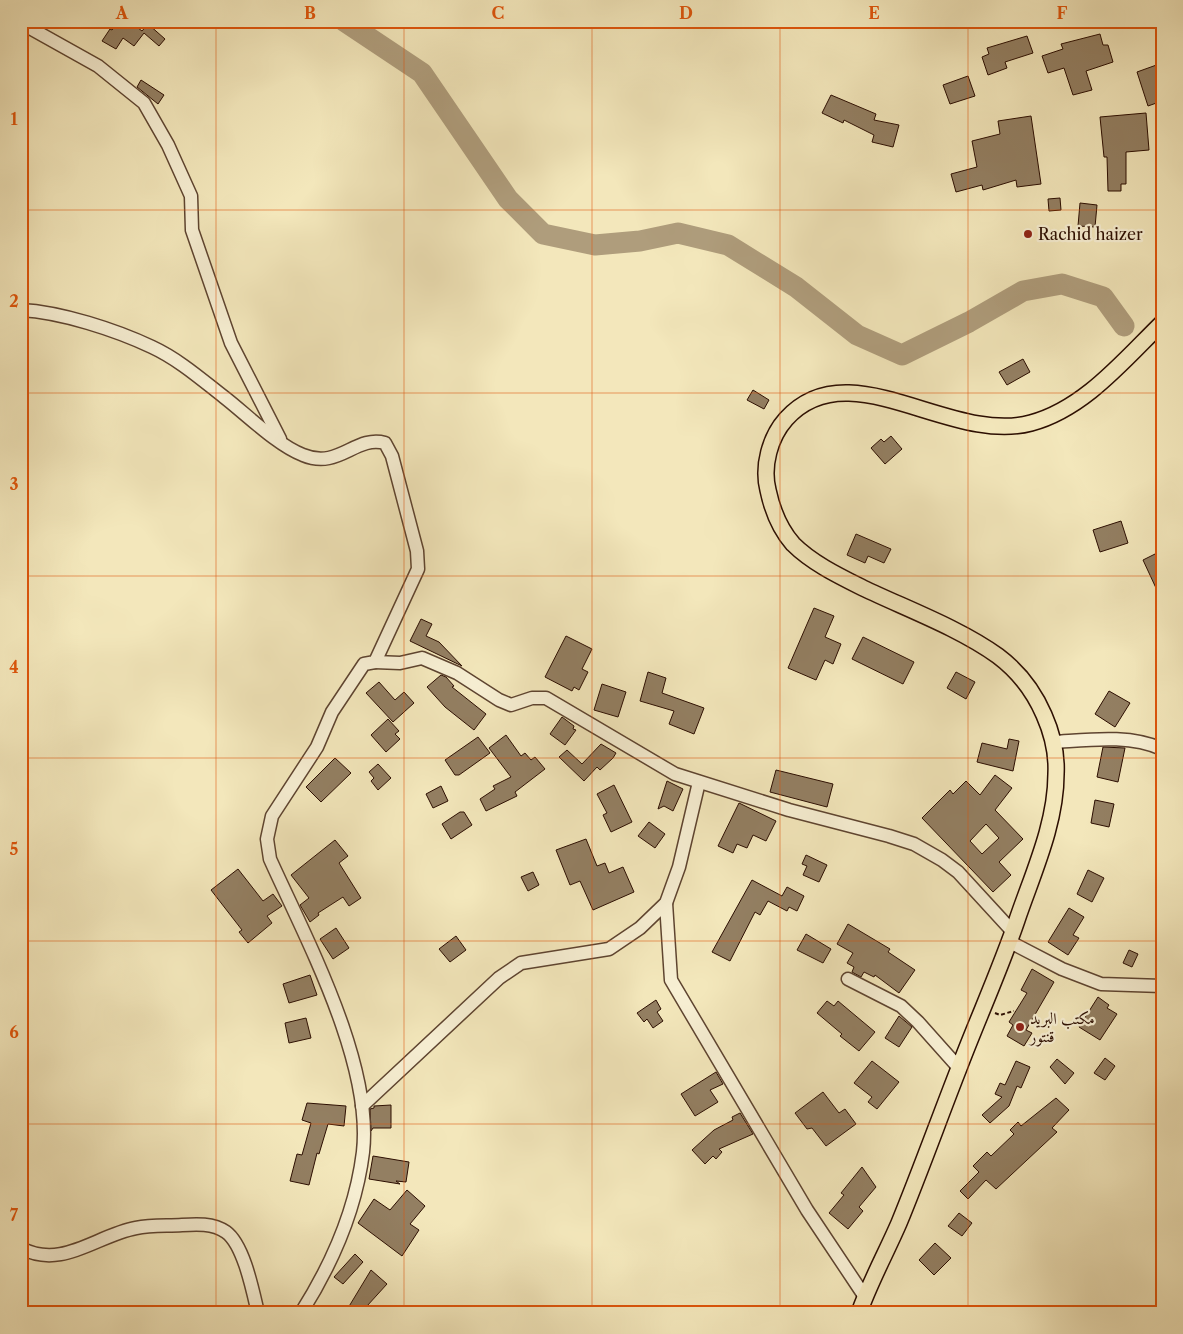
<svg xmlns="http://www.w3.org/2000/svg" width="1183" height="1334" viewBox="0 0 1183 1334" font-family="'Libre Caslon Text',Amiri,serif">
<rect width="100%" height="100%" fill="#f3e7bb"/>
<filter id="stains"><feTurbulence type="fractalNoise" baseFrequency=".004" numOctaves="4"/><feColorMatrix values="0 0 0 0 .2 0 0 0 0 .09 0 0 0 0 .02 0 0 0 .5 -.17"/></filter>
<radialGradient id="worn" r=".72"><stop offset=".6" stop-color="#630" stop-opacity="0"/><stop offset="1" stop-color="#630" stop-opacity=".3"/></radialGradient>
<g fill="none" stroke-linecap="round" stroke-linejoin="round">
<path stroke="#af9d7c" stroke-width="21" d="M344 21 422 73 508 199 543 234 595 245 640 241 678 233 728 245 796 287 857 335 902 355 969 322 1023 291 1062 284 1103 297 1124 326"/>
</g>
<g fill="#937f62" stroke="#2c0e01" fill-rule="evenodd">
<path d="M119 21H129L142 31 148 24 165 39 159 46 144 33 134 46 123 38 116 49 102 41 110 29 112 30Z"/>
<path d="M1100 34 1103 45H1108L1113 62 1086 71 1092 90 1073 95 1064 68 1048 73 1042 56 1063 49 1061 44Z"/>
<path d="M1027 36 1033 53 1005 62 1007 68 988 75 982 57 989 54 987 48Z"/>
<path d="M1162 63V101L1148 106 1137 72Z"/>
<path d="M968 76 975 96 950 104 943 85Z"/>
<path d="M141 80 164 95 158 104 137 87Z"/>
<path d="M831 95 876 114 874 120 899 125 893 147 872 142 874 135 844 120 843 123 822 113Z"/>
<path d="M1146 113 1149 150 1126 152V184H1121V191H1108L1107 157H1104L1100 117Z"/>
<path d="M1031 116 1041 184 1017 187 1016 180 983 190 982 185 956 192 951 174 977 167 972 141 1000 134 998 121Z"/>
<path d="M1060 198 1061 210 1049 211 1048 199Z"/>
<path d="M1080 203 1097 205 1095 227 1078 226Z"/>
<path d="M1023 359 1030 372 1007 385 999 372Z"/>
<path d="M753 390 769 400 764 409 747 400Z"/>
<path d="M891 436 902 449 885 464 871 448 881 439 884 442Z"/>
<path d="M1121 521 1128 543 1100 552 1093 530Z"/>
<path d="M856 534 891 549 884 563 868 556 865 563 847 555Z"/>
<path d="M1155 554 1162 569V601L1143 560Z"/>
<path d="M814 608 834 616 825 637 841 644 833 664 825 660 816 680 788 668Z"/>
<path d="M421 619 432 624 426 636 439 642 462 666 410 641Z"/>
<path d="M566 636 592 649 582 669 588 672 579 690 574 687 572 691 545 677Z"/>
<path d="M863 637 914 662 903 684 852 659Z"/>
<path d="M648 672 666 678 662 693 704 708 694 734 669 724 674 711 640 701Z"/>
<path d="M956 672 975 682 966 699 947 688Z"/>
<path d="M441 675 446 677 454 686 452 687 486 714 474 730 445 707 427 687Z"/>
<path d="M379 682 395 700 404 692 414 703 393 722 366 693Z"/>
<path d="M602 684 626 692 618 717 594 710Z"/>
<path d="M1109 691 1130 703 1115 727 1095 714Z"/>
<path d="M562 717 574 726 573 729 576 730 565 745 550 734Z"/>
<path d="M388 719 399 731 395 734 400 739 386 752 371 735Z"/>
<path d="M506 735 521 756 525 753 531 760 535 757 545 769 515 792 517 796 486 811 480 799 495 789 493 786 511 777 489 748Z"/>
<path d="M478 737 490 753 459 775H455L445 760Z"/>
<path d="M1009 739 1019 741 1013 771 977 762 982 743 1007 749Z"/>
<path d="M601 744 616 753 613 758 600 770 597 767 584 781 559 757 567 750 582 764Z"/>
<path d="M1103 747 1125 748 1118 782 1097 777Z"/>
<path d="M335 758 351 773 321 802 306 787Z"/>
<path d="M378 764 391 778 378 790 371 781 374 778 369 772Z"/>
<path d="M776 770 833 784 827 807 770 792Z"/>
<path d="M995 775 1012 788 995 810 1023 839 999 862 1011 875 993 892 922 818 950 790 953 794 966 781 980 795ZM986 824 999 838 982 854 970 841Z"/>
<path d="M667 781 683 789 673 811 664 806 658 809Z"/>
<path d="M614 785 632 822 611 832 603 815 607 813 597 794Z"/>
<path d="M441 786 448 801 433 808 426 794Z"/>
<path d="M1095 800 1114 804 1109 827 1091 823Z"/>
<path d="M739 803 776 821 766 841 753 835 747 848 737 844 733 853 718 846Z"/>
<path d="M460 812H464L472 825 451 839 442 824Z"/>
<path d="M649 822 665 834 655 848 638 836Z"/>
<path d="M586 839 597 866 605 863 609 873 623 867 634 892 593 910 580 881 570 885 556 850Z"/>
<path d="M335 840 348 856 339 863 361 898 349 906 343 897 318 913 319 915 310 922 300 905 309 898 291 875Z"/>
<path d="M806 855 827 865 819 882 803 875 807 866 802 864Z"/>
<path d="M238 869 263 901 273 894 282 906 267 916 272 923 248 943 239 932 242 930 211 890Z"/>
<path d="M1088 870 1104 878 1092 902 1077 894Z"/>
<path d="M533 872 539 885 528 891 521 877Z"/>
<path d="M752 880 782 896 787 887 804 896 797 911 789 907 787 911 768 901 760 915 755 912 730 961 712 952Z"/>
<path d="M1069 908 1084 917 1073 935 1079 938 1068 955 1048 942Z"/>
<path d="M848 924 890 949 888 952 915 970 899 993 875 975 874 977 864 972 861 977 852 972 854 967 847 963 853 953 837 944Z"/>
<path d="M336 928 349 948 333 959 320 939Z"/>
<path d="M806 934 831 949 823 963 797 950Z"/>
<path d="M456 936 466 950 450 962 439 949Z"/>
<path d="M1129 950 1138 954 1132 967 1123 963Z"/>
<path d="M1032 969 1054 982 1026 1030 1032 1033 1024 1046 1007 1036 1013 1025 1009 1022 1027 993 1021 990Z"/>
<path d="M310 975 317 995 289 1003 283 984Z"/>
<path d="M1098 997 1109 1005 1107 1008 1117 1014 1100 1040 1079 1027Z"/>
<path d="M656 1000 661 1009 657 1012 663 1021 653 1028 647 1019 644 1022 637 1013Z"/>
<path d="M827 1001 834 1006 838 1001 875 1032 859 1051 840 1036 842 1034 817 1013Z"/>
<path d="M899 1016 912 1027 899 1047 885 1038Z"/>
<path d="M306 1018 311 1038 289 1043 285 1023Z"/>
<path d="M1105 1058 1115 1066 1105 1080 1094 1073Z"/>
<path d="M1057 1059 1074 1073 1065 1084 1050 1067Z"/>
<path d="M872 1061 899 1082 877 1109 868 1102 872 1097 854 1083Z"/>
<path d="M1016 1061 1030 1067 1021 1088 1017 1086 1009 1106 990 1123 982 1115 1002 1097 995 1094 1000 1083 1005 1085Z"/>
<path d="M716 1072 723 1084 710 1090 718 1102 695 1116 681 1094Z"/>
<path d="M823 1092 839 1113 845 1109 856 1124 826 1146 812 1128 807 1129 795 1113Z"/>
<path d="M1056 1098 1069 1110 1052 1128 1057 1132 996 1189 986 1180 968 1199 960 1191 979 1172 973 1166 987 1152 991 1156 1014 1134 1010 1130 1018 1122 1021 1126Z"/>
<path d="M307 1103 346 1106 344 1126 328 1124 319 1154 317 1153 309 1185 290 1181 297 1154 302 1155 311 1123 302 1120Z"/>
<path d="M391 1105V1128H373L371 1131 370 1109 374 1108V1106Z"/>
<path d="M740 1113 753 1134 719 1149 722 1152 716 1159 713 1156 705 1164 692 1150 714 1130 733 1120 732 1117Z"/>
<path d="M373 1156 409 1162 406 1182 396 1181 400 1184 369 1179Z"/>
<path d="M862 1167 876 1187 859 1207 863 1211 848 1229 829 1213 844 1195 841 1193Z"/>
<path d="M407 1190 425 1206 410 1224 419 1230 402 1256 358 1223 374 1199 390 1210Z"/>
<path d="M959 1213 972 1223 962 1236 948 1226Z"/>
<path d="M935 1243 951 1258 934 1275 919 1260Z"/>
<path d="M355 1254 363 1262 343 1284 334 1277Z"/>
<path d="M371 1270 387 1284 367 1306 378 1313H345Z"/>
</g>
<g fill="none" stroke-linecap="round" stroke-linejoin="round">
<defs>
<g id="minor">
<path d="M21 23 98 66 144 103 168 145 191 196 192 230 231 343 280 439"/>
<path d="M21 310C61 312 116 330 152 347 178 359 201 379 224 397 246 414 277 445 303 455 339 470 355 435 385 443L392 456 417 551 418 569 375 662 364 664 332 712 317 747 272 816 267 839 270 859C306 939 373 1063 363 1152 356 1209 332 1264 301 1313"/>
<path d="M375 662 400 663 422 658 457 673 499 700 511 705 532 698H546L675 774 789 810 889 836 914 844 942 860 958 872 1013 932"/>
<path d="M1053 742C1088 740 1129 734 1162 749"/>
<path d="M666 903 671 980 807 1210 865 1297"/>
<path d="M1010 942 1062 969 1101 984 1162 986"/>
<path d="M848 979 901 1006 918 1022 959 1068"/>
<path d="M362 1106 499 978 521 963 609 949 640 928 666 903 679 867 699 782"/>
<path d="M21 1248C62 1270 97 1235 136 1228 151 1225 167 1226 182 1225 196 1224 213 1223 226 1232 244 1245 253 1292 258 1313"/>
</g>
<path id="major" d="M859 1313C870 1282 886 1253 899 1223 920 1172 939 1119 959 1068 978 1018 1000 970 1017 920 1033 873 1056 824 1056 774 1057 754 1052 733 1044 715 1034 692 1018 671 998 656 959 628 907 609 863 588 839 576 812 563 793 544 779 528 772 509 768 490 762 466 770 437 786 419 849 349 950 445 1031 423 1084 409 1124 360 1162 323"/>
</defs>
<use href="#minor" stroke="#5e4430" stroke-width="15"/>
<use href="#major" stroke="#2c0e01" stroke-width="18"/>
<path stroke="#2c0e01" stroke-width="2" stroke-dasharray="4 2.5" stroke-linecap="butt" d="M995 1013 1000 1015 1014 1011"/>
<use href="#minor" stroke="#f7efd3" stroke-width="12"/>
<use href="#major" stroke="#f3e7bb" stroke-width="15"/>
</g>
<path fill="none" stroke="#df550b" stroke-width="1" stroke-opacity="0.55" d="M216 21V1313M404 21V1313M592 21V1313M780 21V1313M968 21V1313M21 210H1162M21 393H1162M21 576H1162M21 758H1162M21 941H1162M21 1124H1162"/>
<g fill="#8f2418" stroke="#f7efd3" stroke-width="2">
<circle cx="1028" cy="234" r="5"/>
<circle cx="1020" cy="1027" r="5"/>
</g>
<g text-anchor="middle" stroke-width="4.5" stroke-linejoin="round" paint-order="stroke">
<g font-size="16" fill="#2c0e01" stroke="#f7efd3" text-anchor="start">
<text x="1038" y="240">Rachid haizer</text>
<text x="1030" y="1024">مكتب البريد<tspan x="1030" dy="18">قنتور</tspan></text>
</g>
</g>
<rect width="1183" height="1334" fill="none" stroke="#f3e7bb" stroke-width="55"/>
<rect x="28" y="28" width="1128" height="1278" fill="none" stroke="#df550b" stroke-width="2"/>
<g font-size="16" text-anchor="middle" font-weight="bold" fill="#df550b">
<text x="122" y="19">A</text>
<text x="310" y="19">B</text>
<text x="498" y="19">C</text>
<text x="686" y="19">D</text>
<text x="874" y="19">E</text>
<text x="1062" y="19">F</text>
<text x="14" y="125">1</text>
<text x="14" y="307">2</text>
<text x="14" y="490">3</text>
<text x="14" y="673">4</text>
<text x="14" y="855">5</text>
<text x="14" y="1038">6</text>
<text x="14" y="1221">7</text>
</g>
<rect width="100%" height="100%" filter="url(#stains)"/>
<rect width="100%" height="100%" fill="url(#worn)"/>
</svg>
